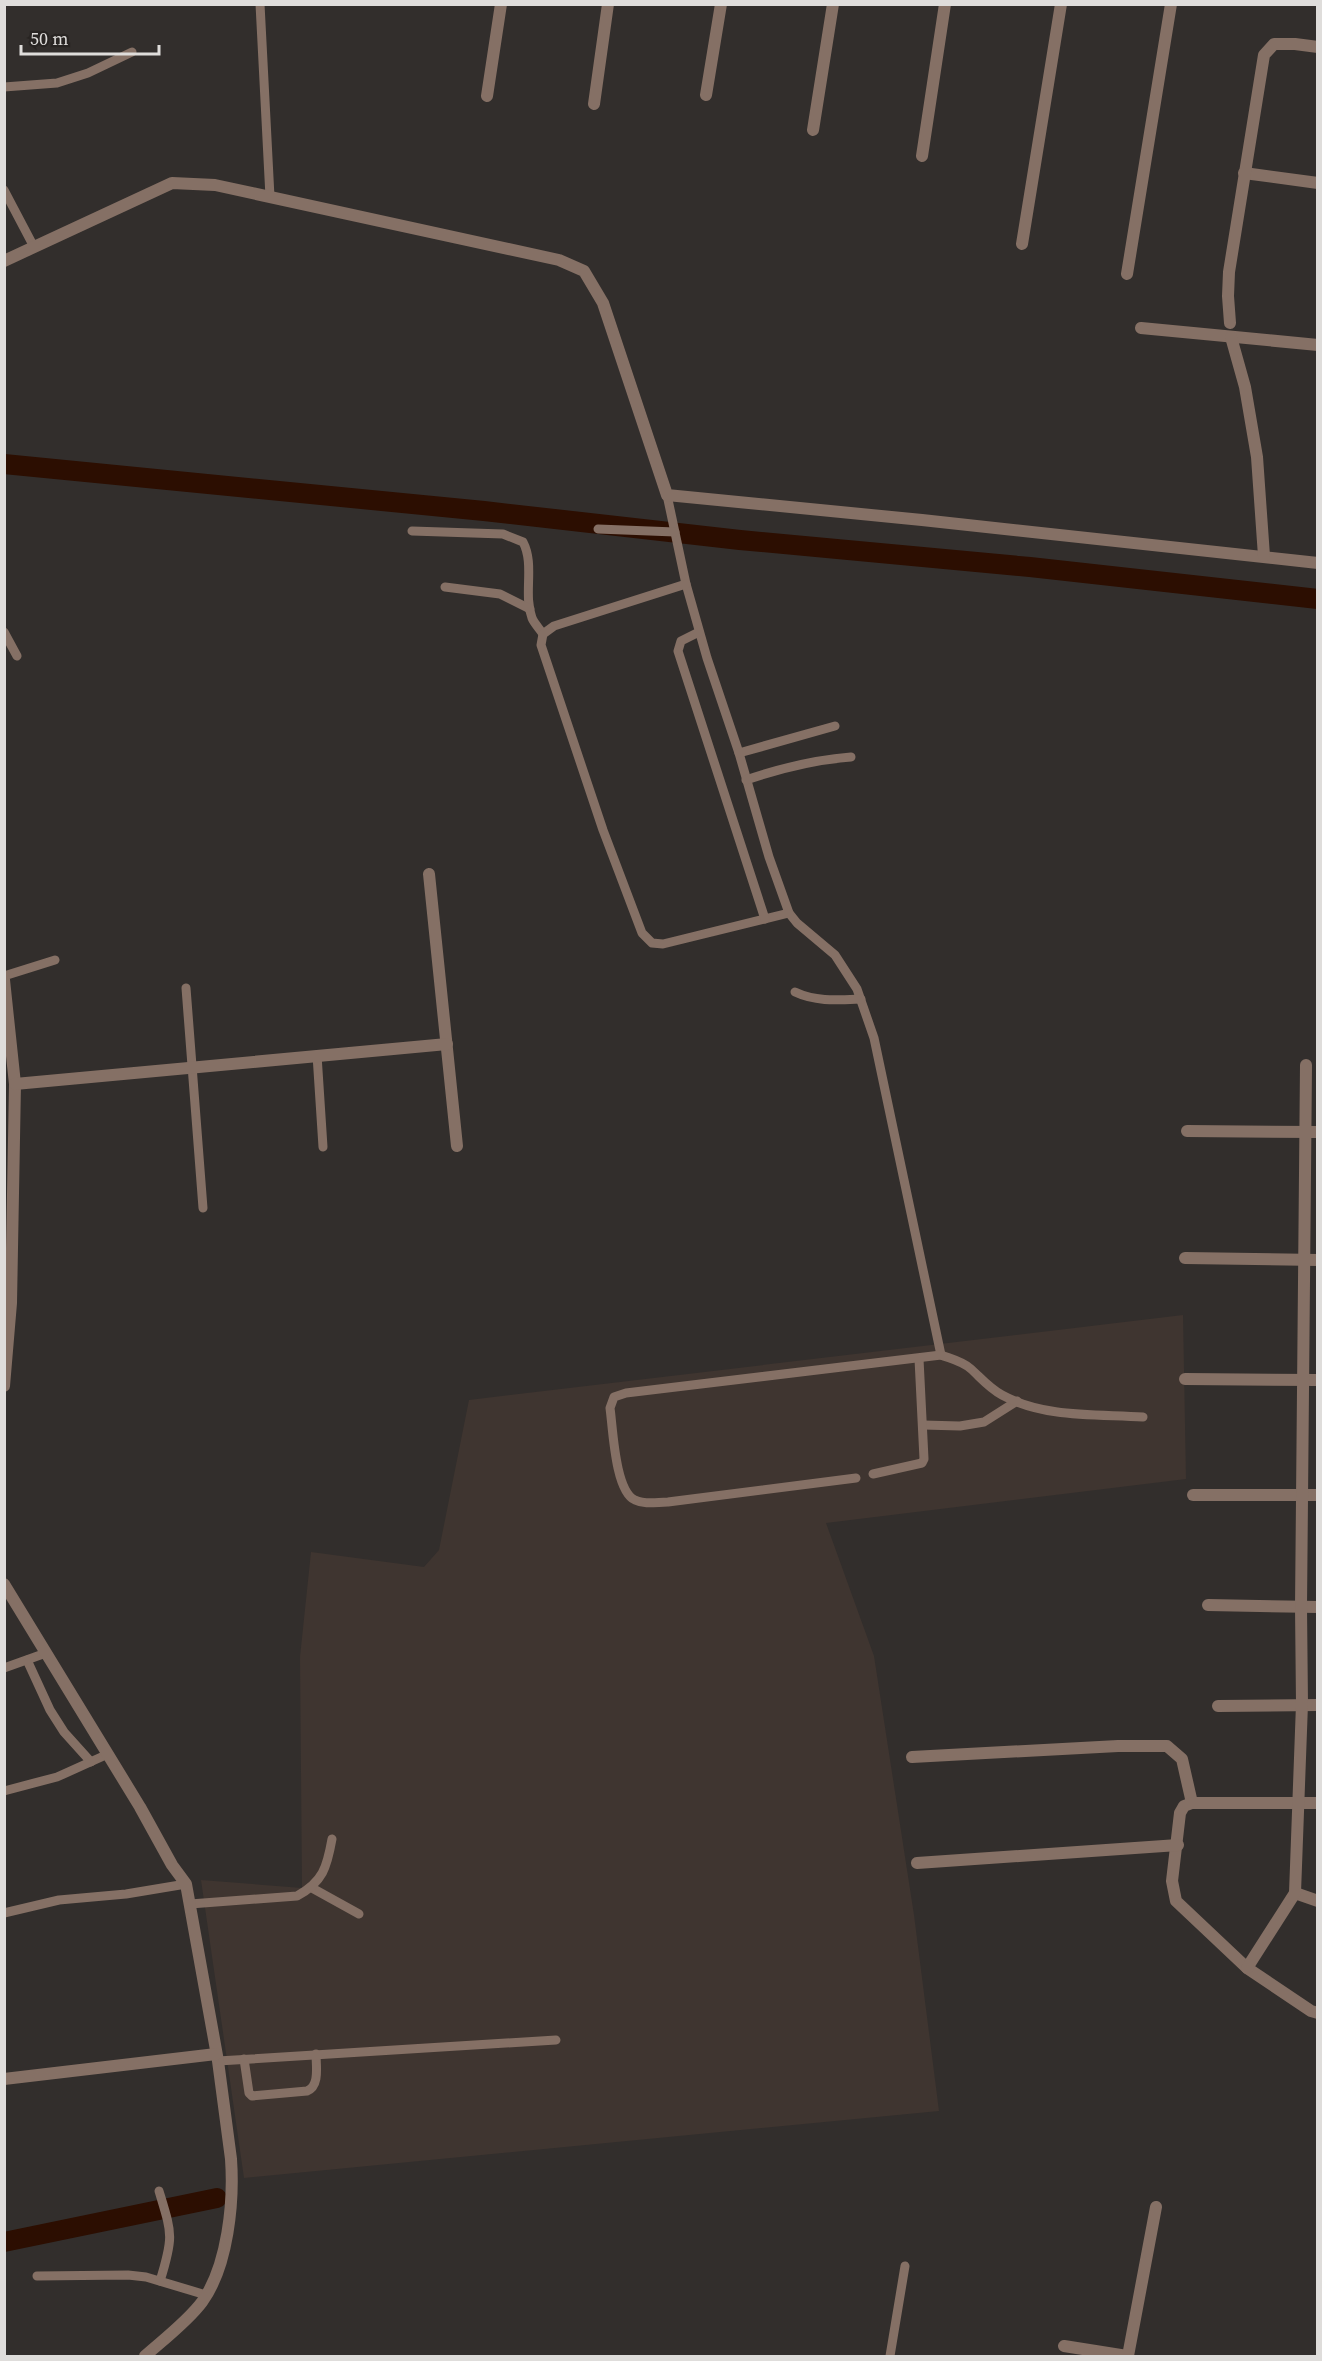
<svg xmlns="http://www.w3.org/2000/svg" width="1322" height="2361" viewBox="0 0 1322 2361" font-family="'Source Serif 4',serif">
<rect width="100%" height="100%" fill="#322e2c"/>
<path fill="#3f3530" d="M1183 1315 1186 1479 826 1523 874 1656 914 1915 939 2111 244 2178 201 1880 302 1888 300 1657 311 1552 424 1567 439 1550 469 1400Z"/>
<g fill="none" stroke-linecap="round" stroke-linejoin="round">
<g stroke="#2c0e01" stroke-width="20">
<path d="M4 464 484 511 740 540 1030 567 1318 599"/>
<path d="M4 2242 217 2198"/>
</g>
<g stroke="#857065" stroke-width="9">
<path d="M260 4 270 197"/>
<path d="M4 87 57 83 88 73 132 52"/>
<path d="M4 190 34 247"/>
<path d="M667 495 686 584 707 658 739 753 769 857 789 913 797 923 835 955 857 989 874 1038 941 1355"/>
<path d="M598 529 675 532"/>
<path d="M412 531 503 534 523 542C535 565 523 593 532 618 534 623 539 628 543 634"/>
<path d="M686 584 554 626 543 634 541 645 603 830 642 933 652 943 663 944 789 913"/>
<path d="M445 587 500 594 530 609"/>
<path d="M4 632 17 656"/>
<path d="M699 632 681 641 678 651 765 919"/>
<path d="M739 753 835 726"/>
<path d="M746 780C781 768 814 760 851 757"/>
<path d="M4 976 55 960"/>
<path d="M186 988 203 1208"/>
<path d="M795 992C816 1002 838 1000 861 999"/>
<path d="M317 1055 323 1147"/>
<path d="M923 1425 960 1426 984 1422 1017 1401"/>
<path d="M873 1474 922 1463 924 1459 919 1359"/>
<path d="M856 1478 668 1502C657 1502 645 1505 635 1500 615 1491 613 1429 610 1408L614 1397 626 1393 941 1355C951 1359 962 1361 971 1369 981 1378 989 1388 1002 1395 1044 1418 1096 1414 1143 1417"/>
<path d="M27 1660 50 1710 64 1732 91 1762"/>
<path d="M4 1668 46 1653"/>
<path d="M4 1791 57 1777 108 1754"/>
<path d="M312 1888 359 1914"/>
<path d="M190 1904 297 1896C323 1882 327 1867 332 1839"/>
<path d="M4 1913 59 1900 126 1894 186 1884"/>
<path d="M244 2059 249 2093 252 2096 307 2091C320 2086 316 2066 316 2054"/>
<path d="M218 2061 556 2040"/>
<path d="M159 2191C172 2234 174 2236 160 2281"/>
<path d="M37 2276 128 2275 146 2277 206 2295"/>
<path d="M890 2356 905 2266"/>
</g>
<g stroke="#857065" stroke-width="12">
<path d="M706 95 721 4"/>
<path d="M487 96 501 4"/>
<path d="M594 104 608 4"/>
<path d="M813 130 833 4"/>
<path d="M922 156 945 4"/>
<path d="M1244 173 1318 183"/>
<path d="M1022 244 1061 4"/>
<path d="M4 261 172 183 215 185 559 260 584 271 603 303 667 495 922 520 1318 563"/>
<path d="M1127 274 1171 4"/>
<path d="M1230 323 1228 296 1229 272 1264 55 1274 44H1295L1318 47"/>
<path d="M1141 328 1318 345"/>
<path d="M1231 337 1245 387 1257 457 1264 556"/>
<path d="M429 874 457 1146"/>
<path d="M4 980 15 1084 11 1303 4 1386"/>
<path d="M15 1084 447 1044"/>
<path d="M1187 1131 1318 1132"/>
<path d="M1185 1258 1318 1260"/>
<path d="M1185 1379 1318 1380"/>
<path d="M1193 1495H1318"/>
<path d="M4 1584 140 1807 172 1865 186 1884 218 2061 231 2159C234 2202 228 2266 202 2302 188 2321 163 2340 145 2356"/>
<path d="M1208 1605 1318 1607"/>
<path d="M1218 1706 1318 1705"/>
<path d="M912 1757 1118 1746H1167L1182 1759 1192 1803"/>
<path d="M1318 1803H1192L1184 1806 1180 1813 1172 1881 1176 1901 1247 1968 1311 2011 1318 2013"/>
<path d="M917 1863 1178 1845"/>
<path d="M1295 1893 1318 1901"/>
<path d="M1247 1968 1295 1893 1302 1704 1301 1607 1306 1065"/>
<path d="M4 2079 216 2054"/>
<path d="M1064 2346 1127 2356"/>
<path d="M1128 2356 1156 2207"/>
</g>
</g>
<rect width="1322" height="2361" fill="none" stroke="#dfdddb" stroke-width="12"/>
<path d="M21 45v9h138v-9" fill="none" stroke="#dfdddb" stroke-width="3"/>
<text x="30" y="45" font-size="18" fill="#dfdddb" stroke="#282422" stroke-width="4.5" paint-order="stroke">50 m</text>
</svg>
